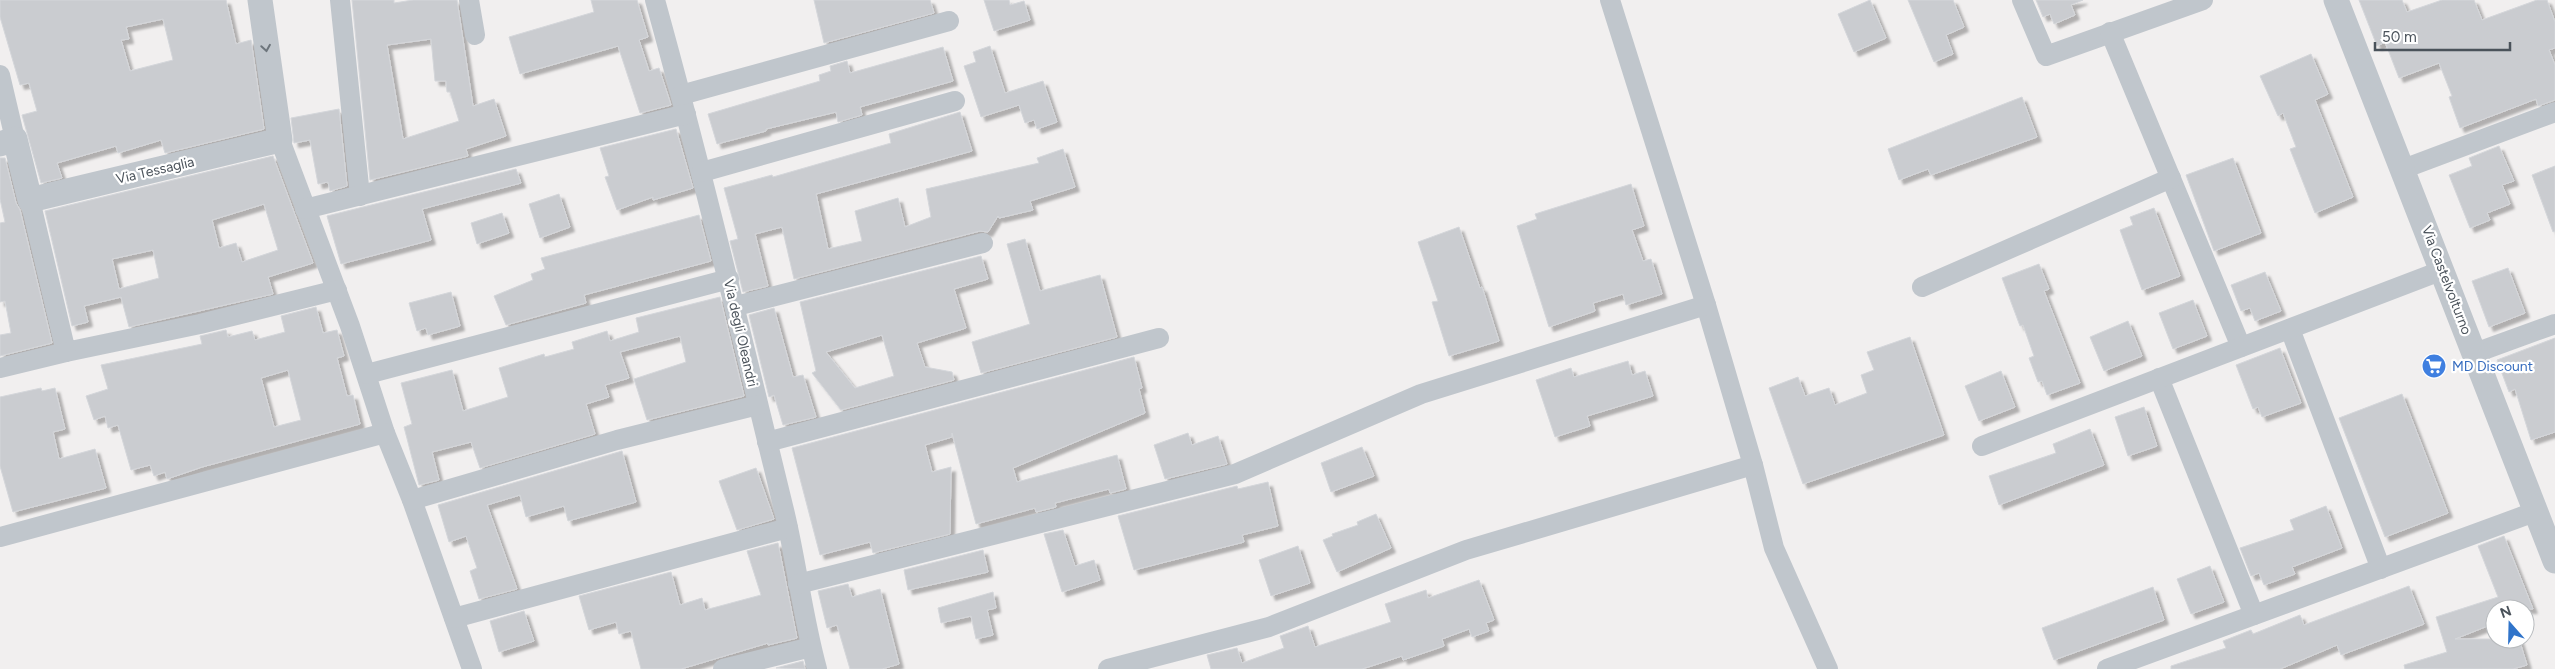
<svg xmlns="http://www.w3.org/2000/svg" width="2555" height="669" viewBox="0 0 2555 669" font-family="Figtree,sans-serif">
<defs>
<filter id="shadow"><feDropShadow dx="4.5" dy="4.5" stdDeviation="1" flood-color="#0004"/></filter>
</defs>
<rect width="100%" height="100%" fill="#f1efef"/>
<g fill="#caccd0" stroke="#d4d6da" fill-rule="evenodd" filter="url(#shadow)">
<path d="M0 0H226L236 44 251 40 264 129 165 153 161 140 118 153 116 146 57 163 62 178 41 183 22 115 37 111 29 83 20 85 0 17ZM163 19 173 60 130 71 121 40 129 39 126 27Z"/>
<path d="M352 0H394V3L413 0H457L473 106 494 99 506 136 466 149 468 156 370 180ZM431 39 435 81H446L447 92H450L459 121 403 139 387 45Z"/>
<path d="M591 0H637L648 37 639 40 649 71 659 68 671 105 640 113 618 46 520 74 509 37 594 12Z"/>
<path d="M814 0H930L934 13 824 43Z"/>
<path d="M984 0H1009L1010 5 1024 1 1030 20 994 31Z"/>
<path d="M1870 0 1886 38 1854 52 1838 14Z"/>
<path d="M1908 0H1953L1964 27 1946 35 1953 54 1934 62Z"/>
<path d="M2036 0H2083L2071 5 2075 15 2054 24 2050 14 2043 17Z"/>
<path d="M2359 0H2402L2407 12 2442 0H2474L2482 20 2537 0H2547L2555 22V48L2549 50 2555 65V100L2538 106 2536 99 2460 128 2449 97 2452 96 2439 63 2399 78 2385 42 2377 46Z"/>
<path d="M990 46 1005 93 1043 81 1057 122 1037 129 1034 120 1025 123 1019 105 981 117 964 66 976 62 973 52Z"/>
<path d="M943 47 953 81 860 107 862 115 838 122 836 112 766 129V131L717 144 708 114 820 81 819 75 831 71 830 66 847 61 850 73Z"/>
<path d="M2311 54 2328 94 2315 100 2353 197 2315 213 2290 149 2296 147 2283 113 2278 116 2260 76Z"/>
<path d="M2022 97 2037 137 1931 175 1928 169 1899 180 1888 149Z"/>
<path d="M339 109 347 186 330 191 328 182 318 184 310 140 294 143 291 118Z"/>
<path d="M960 112 972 151 816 194 828 249 862 241 855 211 898 198 905 227 931 217 926 189 1039 163 1037 158 1063 149 1075 187 1030 201 1033 210 999 218 998 216 988 232 980 231 794 279 782 227 755 234 768 286 743 292 730 241 738 239 724 188 772 175 773 177 891 143 889 134Z"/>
<path d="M676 129 693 188 653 200V197L617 210 605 177 609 176 600 148Z"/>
<path d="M2499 146 2514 181 2502 185 2510 204 2487 213 2490 220 2470 228 2449 175 2472 166 2469 158Z"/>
<path d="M273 156 313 263 268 277 273 294 129 327 121 297 84 306 88 322 72 326 45 211ZM264 204 278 250 242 262 236 243 219 248 212 220ZM153 250 159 278 119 289 112 259Z"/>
<path d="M0 158H5L16 203 20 210 52 343 0 356V335L11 333 5 301 0 302V223L5 222 0 199Z"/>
<path d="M2233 158 2261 233 2214 251 2186 175Z"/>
<path d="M2555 166V231L2553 232 2532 175Z"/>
<path d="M516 169 521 183 422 209 431 240 341 264 327 216Z"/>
<path d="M1631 184 1644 226 1632 230 1643 261 1651 259 1662 294 1626 305 1623 294 1593 303 1595 311 1549 327 1517 226 1537 219 1535 214Z"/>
<path d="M559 194 570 227 540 238 529 204Z"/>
<path d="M2154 208 2180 276 2142 290 2120 230 2133 225 2130 217Z"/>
<path d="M502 213 509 233 477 244 471 223Z"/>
<path d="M699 215 711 261 584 295 586 303 506 325 494 296 533 280 531 274 545 269 541 258Z"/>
<path d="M1459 227 1480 288 1482 287 1499 341 1449 356 1432 302 1438 301 1418 242Z"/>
<path d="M1025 239 1040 291 1100 275 1117 337 981 373 972 342 1030 324 1007 244Z"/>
<path d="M981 256 988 279 954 289 966 328 917 343 925 367 952 372 954 380 841 410 812 373 816 371 800 302ZM882 335 894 376 855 388 826 352Z"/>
<path d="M2039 264 2049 289 2044 291 2080 383 2047 395 2042 381 2038 382 2029 358 2034 356 2023 325 2020 326 2002 278Z"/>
<path d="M2508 268 2525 313 2489 327 2472 281Z"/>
<path d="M2265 272 2281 311 2255 321 2250 308 2241 311 2231 285Z"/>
<path d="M451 292 460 326 428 335 426 328 417 331 409 303Z"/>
<path d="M720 297 744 396 647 420 634 379 686 362 680 336 620 352 629 378 605 385 609 397 586 404 595 434 480 468 471 442 432 452 439 480 419 485 404 427 412 424 401 383 452 370 463 411 479 406 508 397 499 368 544 354 545 357 574 349 572 342 607 331 610 341 639 332 636 318Z"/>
<path d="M2193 300 2207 336 2173 349 2159 313Z"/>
<path d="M316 307 323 333 337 330 344 356 337 358 347 396 353 395 360 424 202 467 167 479 165 472 154 476 150 465 131 470 118 425 108 428 105 416 94 420 86 396 108 389 101 365 202 344 200 336 226 330 228 337 252 331 255 340 285 332 281 316ZM288 370 301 420 274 427 261 378Z"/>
<path d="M774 308 793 377 803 375 816 417 783 425 774 395 769 397 749 315Z"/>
<path d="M2128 321 2142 356 2104 371 2090 337Z"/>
<path d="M1910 337 1944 435 1803 484 1769 388 1798 377 1805 396 1829 388 1835 405 1867 393 1861 375 1874 370 1867 352Z"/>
<path d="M2555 338V432L2531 440 2515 389 2509 392 2497 360Z"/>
<path d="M2280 348 2301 403 2262 417 2258 407 2253 409 2236 365Z"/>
<path d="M1134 357 1142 388 1139 389 1145 413 1013 468 1017 482 1117 455 1126 489 1110 493 1109 489 1055 503 1056 507 1036 512 1035 508 976 524 952 433V437L925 445 932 472 951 467 950 534 873 553 870 542 820 555 792 448Z"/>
<path d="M1628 361 1632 375 1645 371 1653 396 1587 416 1590 426 1555 437 1536 380 1571 368 1574 377Z"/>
<path d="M2001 371 2015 407 1979 421 1965 386Z"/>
<path d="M41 388 42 391 55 388 65 429 53 432 59 459 95 449 106 488 13 512 0 466V397Z"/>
<path d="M2402 394 2448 513 2385 537 2339 418Z"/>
<path d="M2144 407 2157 446 2128 456 2115 417Z"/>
<path d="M2090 429 2104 465 1999 505 1989 476 2056 453 2053 444Z"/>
<path d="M1188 433 1192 445 1218 436 1227 464 1165 479 1154 445Z"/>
<path d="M1362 447 1374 476 1331 492 1321 463Z"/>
<path d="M622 451 636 502 568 521 564 506 526 517 520 495 487 505 517 589 479 599 470 571 477 568 466 536 449 542 438 505Z"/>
<path d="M756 468 774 519 737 530 719 481Z"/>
<path d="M1268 482 1278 526 1242 535 1244 542 1134 570 1118 516 1237 486 1238 489Z"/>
<path d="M2326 506 2342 548 2292 567 2295 574 2264 585 2259 573 2251 576 2240 548 2294 530 2290 520Z"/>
<path d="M1376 514 1391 548 1337 572 1323 540 1333 536 1332 534 1358 525 1357 522Z"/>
<path d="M1063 530 1075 566 1094 560 1100 580 1062 592 1044 534Z"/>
<path d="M2504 536 2533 609H2495V623L2455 639H2519L2527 665 2513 669H2405L2404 665 2447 652 2436 617 2498 597 2478 546Z"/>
<path d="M778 543 797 638 768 645V643L681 669H641L631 631 619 634 616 622 589 630 579 596 671 572 680 605 702 598 705 610 761 595 747 551Z"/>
<path d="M1298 546 1310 583 1271 596 1259 560Z"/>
<path d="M983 550 988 572 908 590 904 570Z"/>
<path d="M2210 566 2224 602 2191 614 2177 579Z"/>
<path d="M1479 580 1494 620 1486 623 1489 631 1472 637 1469 629 1442 639 1444 646 1403 660 1402 656 1362 669H1211L1207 655 1237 648 1242 663 1284 648 1280 636 1308 626 1315 647 1391 622 1385 604 1426 590 1428 598Z"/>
<path d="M848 584 852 597 880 589 899 664 882 669H850L837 625 827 628 818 591Z"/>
<path d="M2409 586 2424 624 2341 655 2337 645 2280 669H2171V666L2226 648 2223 641 2251 630 2253 634 2300 615 2304 625Z"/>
<path d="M2153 587 2164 620 2054 660 2042 628Z"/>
<path d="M993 592 996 608 987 610 993 635 976 639 971 616 941 623 938 608Z"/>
<path d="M524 611 534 641 499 652 490 621Z"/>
<path d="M803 661 805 669 776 668Z"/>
</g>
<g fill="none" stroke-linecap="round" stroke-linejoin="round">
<g stroke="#c0c6cc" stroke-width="20">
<path d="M340 0 360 196"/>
<path d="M469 0 475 35"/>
<path d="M655 0C702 170 743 342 785 514 797 565 803 618 817 669"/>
<path d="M1610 0 1706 305 1753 465 1774 548 1828 669"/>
<path d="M2022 0 2046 56 2203 0"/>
<path d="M2110 32 2241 347"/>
<path d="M0 75 15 139"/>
<path d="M681 95 949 21"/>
<path d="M280 140 350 326 385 433 412 500 472 669"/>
<path d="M2403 169 2555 112"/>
<path d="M702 172 955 101"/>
<path d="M30 200 66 352 200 324 337 290"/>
<path d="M305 209 686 114"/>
<path d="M1922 287 2171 178"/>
<path d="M736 306 983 243"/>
<path d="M2290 329 2381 569"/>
<path d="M2475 353 2555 324"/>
<path d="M0 368 66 352"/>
<path d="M367 374 729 279"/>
<path d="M2159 378 2254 615"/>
<path d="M767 442 1159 338"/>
<path d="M1982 446 2443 270"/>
<path d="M412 500 617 440 758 405"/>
<path d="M0 537 385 433"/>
<path d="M798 584 1235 474 1421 394 1706 305"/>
<path d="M454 618 788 528"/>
<path d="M723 669 811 647"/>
<path d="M1108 669 1269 627 1466 550 1753 465"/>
<path d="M2107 669 2537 511"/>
</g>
<g stroke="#c0c6cc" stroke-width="25">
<path d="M2336 0 2555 561"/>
<path d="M0 144 15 139 30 200 280 140 260 0"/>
</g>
</g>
<defs><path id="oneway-chevron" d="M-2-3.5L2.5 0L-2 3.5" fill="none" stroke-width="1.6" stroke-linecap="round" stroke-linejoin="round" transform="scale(1.25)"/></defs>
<use stroke="#6d757c" href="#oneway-chevron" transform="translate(266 48) rotate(81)"/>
<defs>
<symbol id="supermarket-disc" viewBox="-11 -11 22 22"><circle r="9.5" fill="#3f7fe0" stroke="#fff"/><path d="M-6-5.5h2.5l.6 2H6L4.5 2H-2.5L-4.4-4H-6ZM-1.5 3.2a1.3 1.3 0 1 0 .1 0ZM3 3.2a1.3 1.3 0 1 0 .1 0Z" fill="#fff"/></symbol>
</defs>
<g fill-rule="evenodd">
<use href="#supermarket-disc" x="2420" y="352" width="28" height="28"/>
</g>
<g text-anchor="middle" stroke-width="4.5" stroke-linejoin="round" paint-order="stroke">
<g font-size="14" fill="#4a525a" stroke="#fff">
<text transform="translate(155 170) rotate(-13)" y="5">Via Tessaglia</text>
<text transform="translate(2447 280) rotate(69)" y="5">Via Castelvolturno</text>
<text transform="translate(741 333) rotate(77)" y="5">Via degli Oleandri</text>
</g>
<g font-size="14" fill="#366cbe" stroke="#fff" text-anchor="start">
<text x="2452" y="371">MD Discount</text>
</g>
</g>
<g transform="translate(2510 624) rotate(340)"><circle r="24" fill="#ffffff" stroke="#b7babd"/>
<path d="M0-4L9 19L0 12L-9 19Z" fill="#3074ca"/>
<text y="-8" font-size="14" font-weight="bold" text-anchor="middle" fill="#4a525a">N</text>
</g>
<path d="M2375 42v8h135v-8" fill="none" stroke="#4a525a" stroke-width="2.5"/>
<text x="2382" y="42" font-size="15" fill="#4a525a" stroke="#ffffff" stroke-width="4" paint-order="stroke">50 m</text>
</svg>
